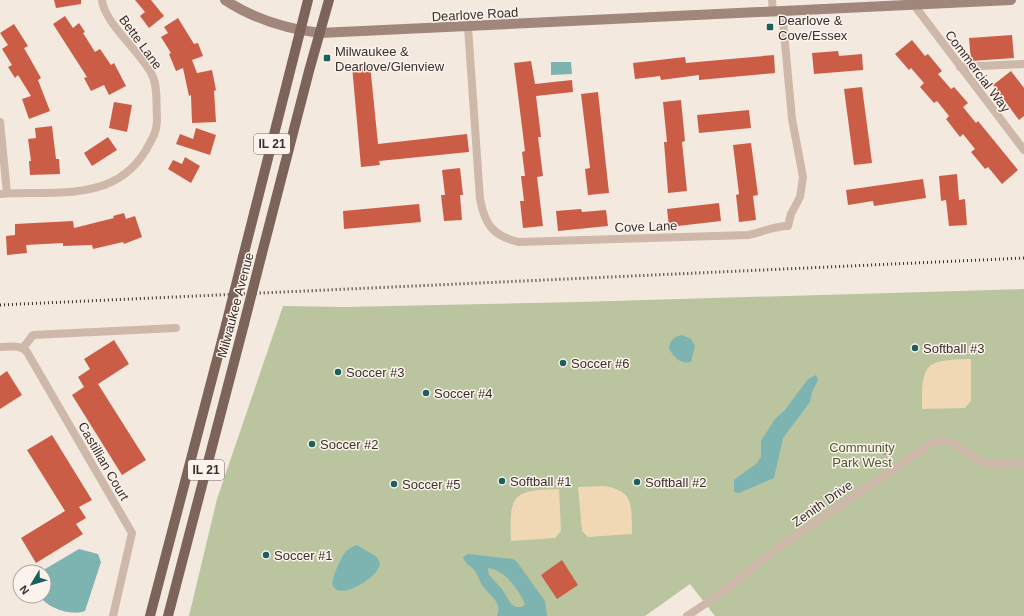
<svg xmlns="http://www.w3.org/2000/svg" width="1024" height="616" viewBox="0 0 1024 616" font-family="Arial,sans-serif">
<rect width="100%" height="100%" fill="#f4e9df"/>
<path fill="#bac49e" d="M1024 289V616H715L690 584 645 616H189L217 499 283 306 344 307 578 302Z"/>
<g fill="#f0d8b5">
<path d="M971 359V401L965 408 922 409C921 362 926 360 971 359Z"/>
<path d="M603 486C636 490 631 508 632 534L588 537 582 531 578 487Z"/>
<path d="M559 489 561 531 555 538 511 541C509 495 512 490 559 489Z"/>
</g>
<g fill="#7db3b1" fill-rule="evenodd">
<path d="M551 62H571L572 74 551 75Z"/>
<path d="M682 335 691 339 695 346 691 362C680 364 675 358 669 349 670 340 673 337 682 335Z"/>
<path d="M816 375 818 380 812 392 810 402 783 438 774 478 739 493 734 492V480L757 463 761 457V441L775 419 785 410 808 379Z"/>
<path d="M357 545 377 557 380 563C379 566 378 570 376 572 370 580 341 600 333 586 330 581 341 558 344 554 347 549 352 547 357 545Z"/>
<path d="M79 549 98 554 101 562 85 611C71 616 49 609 39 596H44V572H40Z"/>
<path d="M468 554 513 559 517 562 545 601 547 616H497C503 601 489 596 482 585 479 580 478 575 475 571 470 565 466 565 463 557ZM488 568C504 569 519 590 525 604L522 607H516L511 604 502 589 489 575Z"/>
</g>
<g fill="#cb5d47">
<path d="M54 0H81V4L56 8Z"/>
<path d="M135 0H151L164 16 149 28 140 16 145 12Z"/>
<path d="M65 16 73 28 79 23 85 32 83 33 95 52 100 49 111 65 114 63 126 86 109 95 104 85 91 91 84 78 87 77 53 24Z"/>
<path d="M178 18 194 44 198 43 203 56 192 60 197 73 212 70 216 90 214 91 216 122 192 123 191 95 189 96 183 68 176 71 169 54 171 53 161 37 168 33 164 27Z"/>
<path d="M14 24 28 46 24 48 41 78 38 80 50 111 29 119 22 99 31 96 18 75 15 78 8 67 12 65 2 49 8 45 0 33Z"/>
<path d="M1012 35 1014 58 971 61 969 38Z"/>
<path d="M912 40 925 56 928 54 942 71 938 74 951 89 954 87 968 103 963 107 976 123 978 121 1018 170 1002 184 988 167 985 169 971 152 975 149 963 134 960 137 946 119 949 116 937 101 934 103 920 87 924 83 911 68 909 70 895 54Z"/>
<path d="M838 51 839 56 862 54 863 70 814 74 812 53Z"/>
<path d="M774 55 775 73 699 80V75L661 80 660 76 635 79 633 63 685 57 686 63Z"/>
<path d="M531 61 535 84 572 80 573 92 536 96 541 137H538L543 176 537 177 543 226 523 228 520 201H524L521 176H525L522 152 525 151 514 63Z"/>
<path d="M370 64 378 144 467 134 469 152 379 161 380 165 361 167 352 66Z"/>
<path d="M1011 71 1024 88V116L1019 120 993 85Z"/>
<path d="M862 87 872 163 854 165 844 89Z"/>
<path d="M598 92 609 193 588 195 585 169 590 168 581 94Z"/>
<path d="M681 100 685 141 682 142 687 191 668 193 664 142H667L663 102Z"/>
<path d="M114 102 132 105 127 132 109 128Z"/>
<path d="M749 110 751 128 699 133 697 115Z"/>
<path d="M52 126 56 159H59L60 174 30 175 29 161H31L28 139 36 138 35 128Z"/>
<path d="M196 128 216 135 210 155 176 144 180 134 193 139Z"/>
<path d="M108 137 117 150 92 166 84 153Z"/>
<path d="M751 143 758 195 753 196 756 220 739 222 736 195 739 194 733 145Z"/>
<path d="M185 157 200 166 191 183 168 169 173 160 182 164Z"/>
<path d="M460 168 463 195H460L462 220 444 221 441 195H445L442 170Z"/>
<path d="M957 174 959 200 965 199 967 225 949 226 946 200 941 201 939 176Z"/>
<path d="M923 179 926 198 874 206 873 201 848 205 846 190Z"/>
<path d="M719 203 721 221 669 227 667 209Z"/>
<path d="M419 204 421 222 344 229 343 211Z"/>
<path d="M581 209 582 212 606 210 608 226 558 231 556 211Z"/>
<path d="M124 213 126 219 135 216 142 237 124 244 123 242 93 249 92 245 63 246V243L26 245 27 253 7 255 6 236 15 235V224L73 221 74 228 114 218 113 216Z"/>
<path d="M114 340 129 364 98 384 146 460 122 475 72 395 84 387 78 377 90 369 84 359Z"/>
<path d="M7 371 22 395 0 409V376Z"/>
<path d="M52 435 92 500 79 507 86 518 76 524 83 534 36 563 21 538 65 511 27 450Z"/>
<path d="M887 442 891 450 884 455 879 448Z"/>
<path d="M562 560 578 585 557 599 541 575Z"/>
</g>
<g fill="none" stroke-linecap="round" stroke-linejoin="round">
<g stroke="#cdb8aa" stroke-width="8">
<path d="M772 0 773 12"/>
<path d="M914 5 1024 150"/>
<path d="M468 27 480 199C485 225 493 236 519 242L748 235C763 232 774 226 788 226L791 214 800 197 803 177 792 119 782 11"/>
<path d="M960 67 1024 64"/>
<path d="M0 122 7 193"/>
<path d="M0 194C53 190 114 204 146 150 153 137 157 133 157 117 156 104 158 86 152 75 142 53 104 23 102 0"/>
<path d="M0 347C10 347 20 344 27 352L132 533 113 616"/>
<path d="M23 348 33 335 176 328"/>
<path d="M687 616 717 596 785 543 932 443C953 435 965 455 983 462 994 467 1012 463 1024 462"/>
</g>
<path stroke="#a1867b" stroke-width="10" d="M225 0C254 19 287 29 320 33L1011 0"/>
<g stroke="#7d645a" stroke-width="10">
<path d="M243 257 308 0"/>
<path d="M261 257 309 71 329 0"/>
<path d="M150 616 226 325"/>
<path d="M168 616 244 324"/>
</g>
<path stroke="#3a2e2a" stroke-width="3" stroke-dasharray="1 3" stroke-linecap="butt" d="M0 305 1024 258"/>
<g stroke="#7d645a" stroke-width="10">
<path d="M244 324 261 257"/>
<path d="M226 325 243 257"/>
</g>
</g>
<g fill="#1d5e5e" stroke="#fbf3ec" stroke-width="1.5">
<rect x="766" y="23" width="8" height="8" rx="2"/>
<rect x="323" y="54" width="8" height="8" rx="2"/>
<circle cx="915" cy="348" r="4"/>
<circle cx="563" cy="363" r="4"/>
<circle cx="338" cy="372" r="4"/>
<circle cx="426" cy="393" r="4"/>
<circle cx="312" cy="444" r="4"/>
<circle cx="502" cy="481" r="4"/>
<circle cx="637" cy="482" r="4"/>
<circle cx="394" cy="484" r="4"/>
<circle cx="266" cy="555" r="4"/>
</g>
<g text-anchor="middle" stroke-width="3" stroke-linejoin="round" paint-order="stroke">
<g fill="#fbf3ec" stroke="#746964" stroke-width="1">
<rect x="254" y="134" width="36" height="20" rx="3"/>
<rect x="188" y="460" width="36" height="20" rx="3"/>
</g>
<g font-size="12" font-weight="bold" fill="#3a2e2a">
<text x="272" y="148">IL 21</text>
<text x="206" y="474">IL 21</text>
</g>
<g font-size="13" fill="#3a2e2a" stroke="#fbf3ec">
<text transform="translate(475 14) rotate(-3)" y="5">Dearlove Road</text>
<text transform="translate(141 42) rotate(54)" y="5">Bette Lane</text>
<text transform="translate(978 71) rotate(53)" y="5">Commercial Way</text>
<text transform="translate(646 226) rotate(-2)" y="5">Cove Lane</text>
<text transform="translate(235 305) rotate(-75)" y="5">Milwaukee Avenue</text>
<text transform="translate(104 461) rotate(60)" y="5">Castillian Court</text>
<text transform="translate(822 503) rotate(-35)" y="5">Zenith Drive</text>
</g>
<g font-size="13" fill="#3a2e2a" stroke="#fbf3ec" text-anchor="start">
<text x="778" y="25">Dearlove &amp;<tspan x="778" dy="15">Cove/Essex</tspan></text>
<text x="335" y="56">Milwaukee &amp;<tspan x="335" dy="15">Dearlove/Glenview</tspan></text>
<text x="923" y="353">Softball #3</text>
<text x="571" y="368">Soccer #6</text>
<text x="346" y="377">Soccer #3</text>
<text x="434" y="398">Soccer #4</text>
<text x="320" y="449">Soccer #2</text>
<text x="510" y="486">Softball #1</text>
<text x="645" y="487">Softball #2</text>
<text x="402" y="489">Soccer #5</text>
<text x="274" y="560">Soccer #1</text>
</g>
<g font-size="13" fill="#4c5a2c" stroke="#fbf3ec">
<text x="862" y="452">Community<tspan x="862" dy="15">Park West</tspan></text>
</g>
</g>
<g transform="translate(32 584) rotate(232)"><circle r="19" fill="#fbf3ec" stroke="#aea49e"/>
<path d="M0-3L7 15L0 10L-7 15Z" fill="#1d5e5e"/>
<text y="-6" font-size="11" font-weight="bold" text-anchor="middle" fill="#3a2e2a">N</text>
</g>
</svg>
